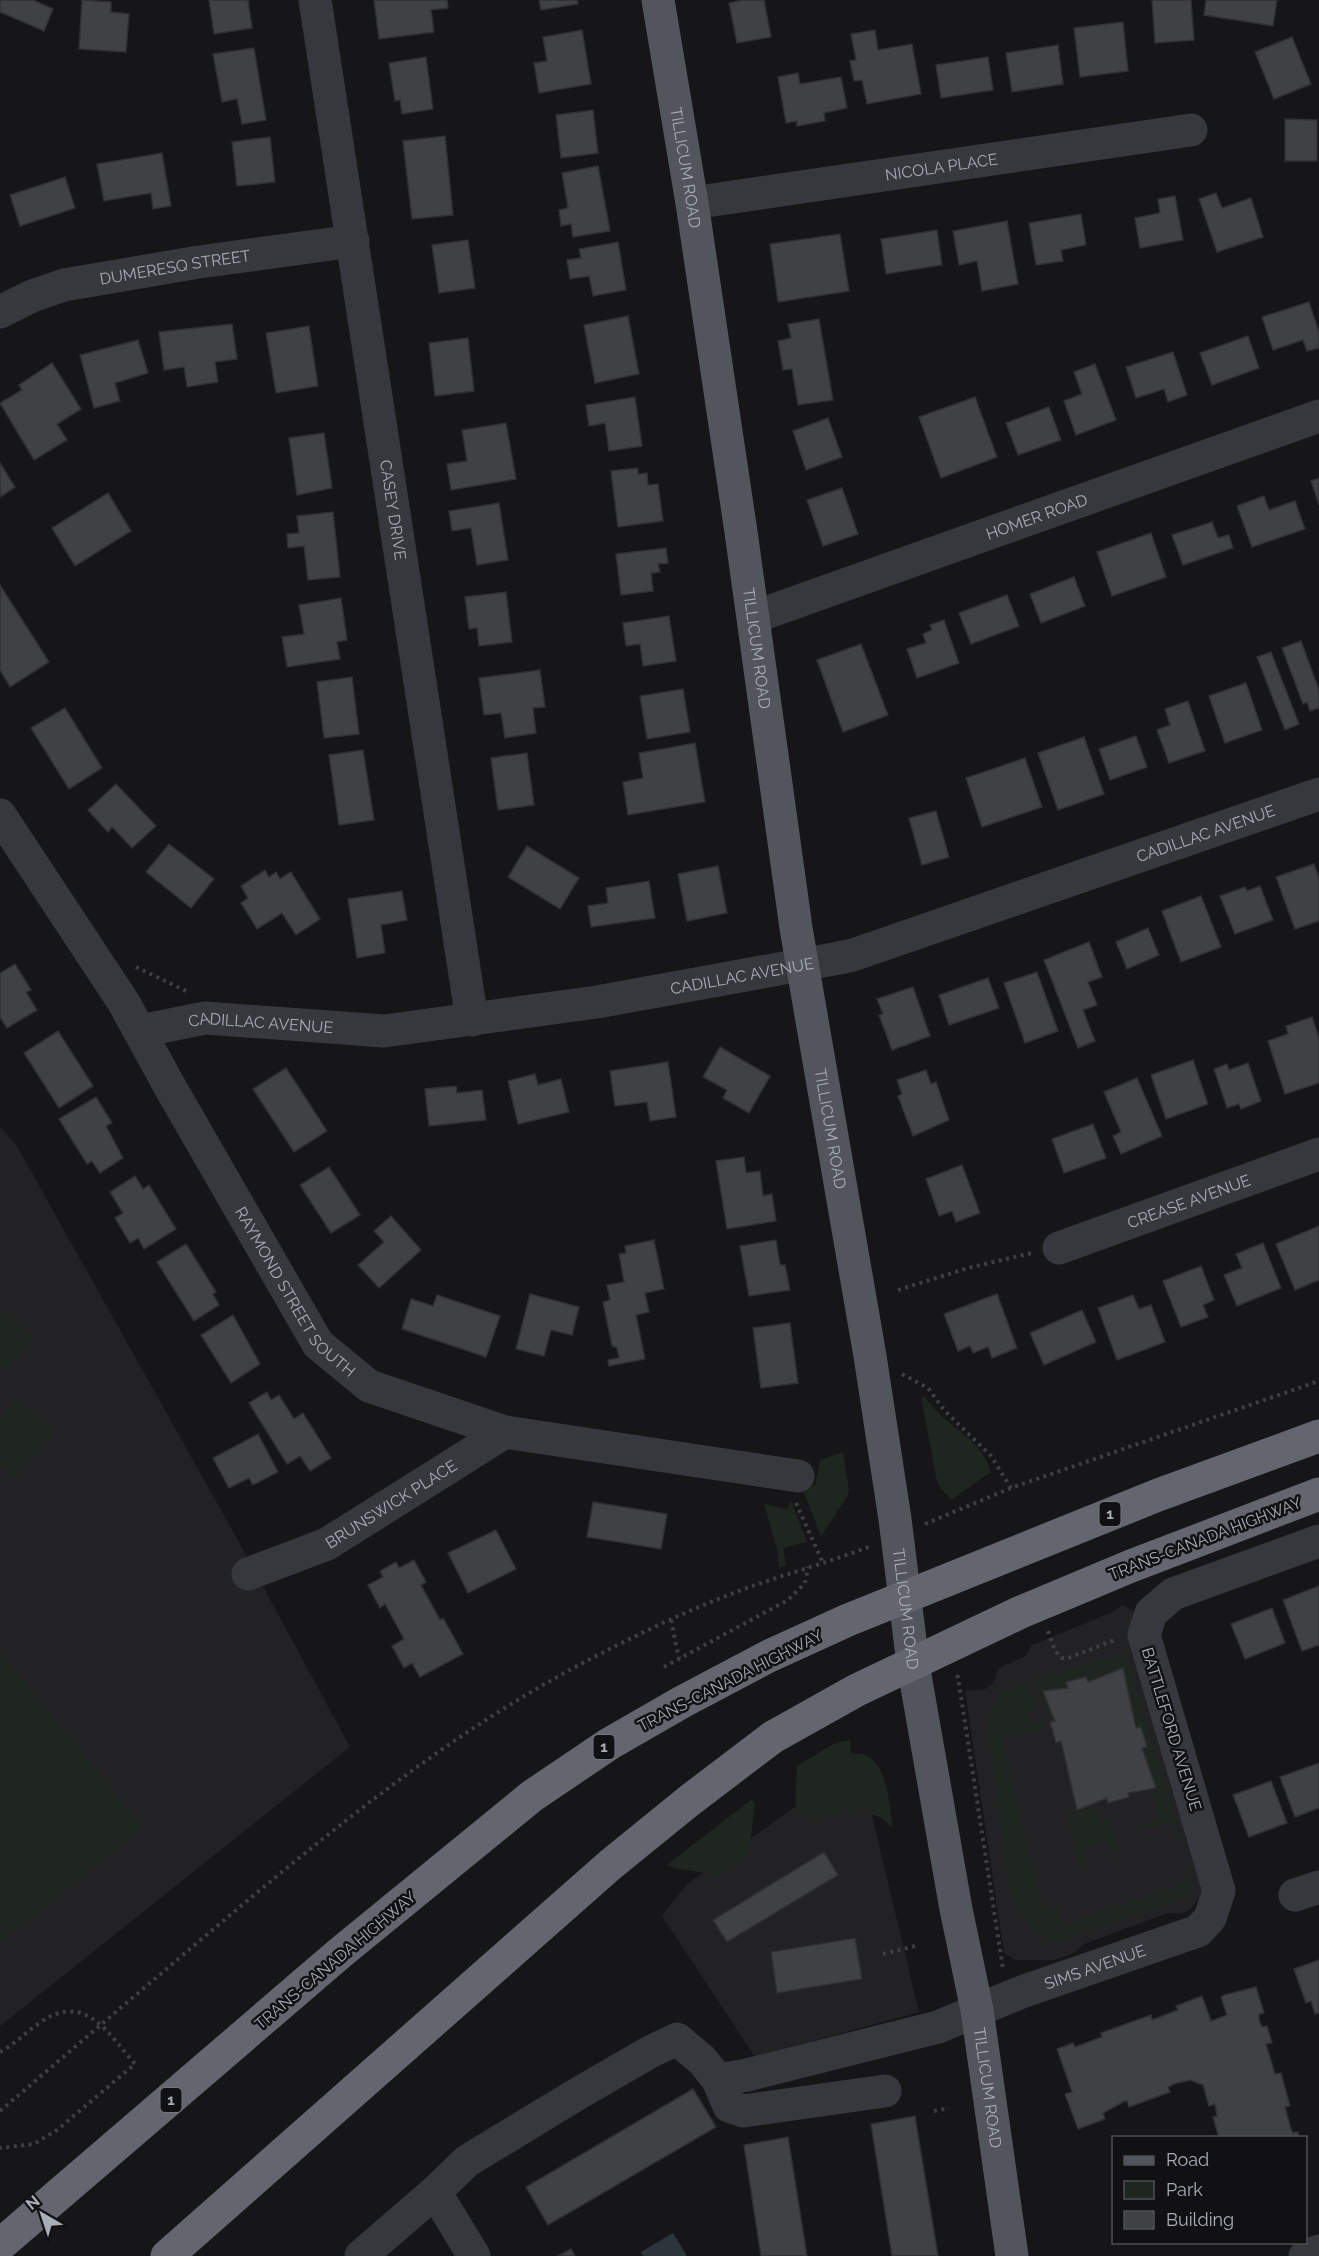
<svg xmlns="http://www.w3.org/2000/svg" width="1319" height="2256" viewBox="0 0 1319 2256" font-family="Raleway,sans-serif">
<rect width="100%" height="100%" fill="#161618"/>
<g fill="#222225">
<path d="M0 1126 18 1148 240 1544 350 1747 0 2026Z"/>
<path d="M1122 1605 1139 1614 1203 1893 1190 1910 1180 1914 1168 1913 1084 1944 1074 1953 1055 1960H1015L1004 1953 965 1691 985 1689 993 1683 999 1668 1026 1656 1032 1645 1113 1612Z"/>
<path d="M859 1761 919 2012 755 2057 662 1916 686 1885Z"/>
</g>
<g fill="#1e261f">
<path d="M0 1309 34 1338 7 1370 0 1364Z"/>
<path d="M921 1397H925C943 1426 981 1436 991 1472L951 1500 939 1486 936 1477Z"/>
<path d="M17 1399 56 1433 14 1478 0 1466V1418Z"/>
<path d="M843 1452 849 1490 847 1497 821 1536 803 1490 806 1486H815L820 1460Z"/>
<path d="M791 1501 807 1542 783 1548 786 1565 779 1568 778 1553 764 1504 787 1509Z"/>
<path d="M0 1651 143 1827 0 1943Z"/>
<path d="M1125 1653 1180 1838 1176 1839 1170 1821 1138 1832 1136 1827 1160 1820 1150 1789 1156 1788 1142 1748 1147 1746 1141 1727 1136 1728 1123 1669 1088 1682 1086 1677 1067 1682 1068 1688 1043 1691 1055 1721 1051 1722 1049 1714 1047 1715 1045 1709H1043L1034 1679Z"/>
<path d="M1029 1681 1037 1712 1027 1714 1029 1722H1044L1046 1728 1002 1739 1043 1908 1058 1907 1065 1925 1188 1882 1184 1867 1188 1866 1194 1889 1189 1897 1083 1932 1064 1943C1042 1944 1018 1914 1011 1896L988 1727C996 1694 996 1691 1029 1681Z"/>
<path d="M850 1740 851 1753C855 1754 861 1753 865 1755 889 1766 889 1806 893 1828L882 1818 871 1814 870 1808 814 1818 803 1816 797 1810 795 1802 797 1766 835 1743Z"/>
<path d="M752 1799 755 1803 749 1853 720 1875 673 1868 667 1865Z"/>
<path d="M1096 1807 1101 1823 1110 1820 1121 1857 1116 1858 1110 1841 1082 1849 1087 1869 1081 1871 1067 1815Z"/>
</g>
<path fill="#2c353c" d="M673 2233 687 2256H643L641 2252Z"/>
<g fill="#404145" stroke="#303034" stroke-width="1.5">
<path d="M0 0H33L53 9 44 31 0 12Z"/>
<path d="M82 0 111 2V12L129 14 126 52 79 49Z"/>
<path d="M209 0H248L252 28 214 34Z"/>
<path d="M374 0H447L448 8 431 10 434 32 379 39Z"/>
<path d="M539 0H577L578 4 541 10Z"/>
<path d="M743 0H764L771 37 737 43 729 3Z"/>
<path d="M1152 0H1191L1194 40 1155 43Z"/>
<path d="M1206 0H1277L1273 26 1204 15Z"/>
<path d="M1123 22 1128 71 1080 77 1074 28Z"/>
<path d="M582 30 591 84 539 93 534 63 547 61 543 37Z"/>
<path d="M875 30 878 50 912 44 921 94 867 104 862 80 854 81 850 61 856 60 851 34Z"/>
<path d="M1292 37 1311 84 1274 99 1255 52Z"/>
<path d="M1058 45 1063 84 1012 92 1006 53Z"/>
<path d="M254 48 266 120 242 124 237 99 222 102 213 54Z"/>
<path d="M426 57 433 109 402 114 400 100 395 101 389 63Z"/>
<path d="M988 57 993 90 941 98 936 65Z"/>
<path d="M798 73 800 84 841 77 847 108 824 113 825 121 797 126V121L786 123 778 77Z"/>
<path d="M593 110 598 153 561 158 556 115Z"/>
<path d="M1285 119 1317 120V161H1285Z"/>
<path d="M445 136 453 215 412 219 403 141Z"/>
<path d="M270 137 275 182 237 186 232 142Z"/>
<path d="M162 153 171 206 153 209 151 193 104 201 97 164Z"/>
<path d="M598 166 610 231 573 237 571 224 561 226 559 210 568 208 562 173Z"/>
<path d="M65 177 75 208 20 226 10 195Z"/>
<path d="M1216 193 1222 208 1251 198 1263 237 1217 252 1199 199Z"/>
<path d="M1175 196 1183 240 1140 248 1135 218 1160 213 1158 199Z"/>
<path d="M1081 214 1086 245 1061 250 1063 261 1036 265 1029 223Z"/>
<path d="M1007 221 1018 284 982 291 977 261 959 265 953 231Z"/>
<path d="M937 230 942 265 886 274 881 239Z"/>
<path d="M840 234 849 291 778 302 770 244Z"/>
<path d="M468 240 475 288 439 293 432 245Z"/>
<path d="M618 242 626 290 593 296 589 276 570 279 567 260 581 258 579 249Z"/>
<path d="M1309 302 1319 332V348L1307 351 1303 340 1273 350 1262 317Z"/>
<path d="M628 316 639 374 595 383 584 325Z"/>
<path d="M819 319 833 400 798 405 792 369 783 370 778 341 791 338 788 324Z"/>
<path d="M232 324 237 359 215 362 218 382 187 387 184 367 164 370 159 332Z"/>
<path d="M309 326 318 386 276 393 266 333Z"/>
<path d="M1248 336 1259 368 1212 385 1200 353Z"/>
<path d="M468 338 474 391 435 396 429 343Z"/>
<path d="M138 340 148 373 115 383 120 401 94 408 80 355Z"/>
<path d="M1173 352 1187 395 1168 402 1164 389 1136 398 1126 367Z"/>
<path d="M52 363 81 409 57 424 67 440 34 460 0 403 22 390 19 385Z"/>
<path d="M1095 364 1116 420 1076 435 1064 401 1082 394 1074 372Z"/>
<path d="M635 397 642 446 609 451 605 423 589 426 586 405Z"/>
<path d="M975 397 997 457 941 478 919 417Z"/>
<path d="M1049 407 1061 440 1018 455 1006 423Z"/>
<path d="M828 418 842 457 806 470 793 431Z"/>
<path d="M506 423 516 479 451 490 447 464 467 461 462 430Z"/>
<path d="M324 433 332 488 297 495 289 438Z"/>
<path d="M0 463 15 487 0 497Z"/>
<path d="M638 468V474L647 473 648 485 658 484 663 521 618 527 611 471Z"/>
<path d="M1319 478V505L1311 481Z"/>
<path d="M842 488 858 534 823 546 807 500Z"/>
<path d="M108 493 131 531 75 566 52 528Z"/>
<path d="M1264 496 1269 510 1295 501 1305 529 1252 547 1237 506Z"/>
<path d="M499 503 508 560 477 565 471 528 452 531 449 511Z"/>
<path d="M333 512 340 577 308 580 304 546 288 548 287 534 299 533 297 516Z"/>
<path d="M1212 522 1218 538 1229 535 1233 548 1183 565 1172 535Z"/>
<path d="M1151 533 1166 577 1112 596 1097 552Z"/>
<path d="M666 548 668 563 658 564 660 572 651 573 653 591 621 595 616 554Z"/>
<path d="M1074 577 1085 606 1041 623 1030 594Z"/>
<path d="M0 585 49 662 10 687 0 670Z"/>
<path d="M506 592 512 642 479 646 477 628 469 629 465 597Z"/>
<path d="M1007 595 1019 626 971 644 959 613Z"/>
<path d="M341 598 347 640 337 642 340 659 287 667 282 637 304 634 299 605Z"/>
<path d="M669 616 676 661 643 666 640 644 626 646 623 623Z"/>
<path d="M944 620 959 663 917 678 907 649 926 643 923 634 932 630 930 625Z"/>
<path d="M1301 641 1319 690V708L1310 711 1307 702 1303 704 1282 648Z"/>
<path d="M861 644 888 715 843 732 817 660Z"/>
<path d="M1271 652 1299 724 1285 730 1257 657Z"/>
<path d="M540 670 545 707 533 708 536 733 505 738 501 713 484 715 479 678Z"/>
<path d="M352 677 359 734 324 738 317 682Z"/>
<path d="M1246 683 1262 730 1225 743 1209 696Z"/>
<path d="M683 689 690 732 647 739 640 696Z"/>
<path d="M1188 701 1205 751 1169 763 1157 730 1170 725 1165 709Z"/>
<path d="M65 708 102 768 69 789 31 728Z"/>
<path d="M1136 736 1147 767 1110 780 1099 749Z"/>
<path d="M1084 737 1104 794 1058 810 1038 753Z"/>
<path d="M695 743 705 802 628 815 623 782 643 778 639 753Z"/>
<path d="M363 750 374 820 339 825 329 755Z"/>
<path d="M527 753 534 805 498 810 491 758Z"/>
<path d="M1025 758 1042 807 982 827 966 778Z"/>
<path d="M116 784 156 826 132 848 112 827 108 832 88 810Z"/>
<path d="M936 811 949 857 922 865 909 818Z"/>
<path d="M169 844 214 879 191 908 146 872Z"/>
<path d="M527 846 579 878 560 909 508 877Z"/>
<path d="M1314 864 1319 878V921L1295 929 1276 877Z"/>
<path d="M718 866 727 913 687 921 678 874Z"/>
<path d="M265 870 269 877 276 872 280 879 291 872 320 919 296 935 282 913 257 929 241 903 248 898 241 886Z"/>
<path d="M649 881 655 918 591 927 588 906 608 903 606 888Z"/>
<path d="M1260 886 1273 920 1235 934 1220 896 1245 887 1247 891Z"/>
<path d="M402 891 407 920 381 925 385 953 357 958 348 899Z"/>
<path d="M1201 896 1221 947 1181 962 1162 911Z"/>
<path d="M1148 928 1159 955 1127 969 1116 942Z"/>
<path d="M1089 942 1102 977 1088 982 1097 1005 1083 1010 1095 1041 1078 1048 1044 960Z"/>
<path d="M15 964 31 990 26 992 37 1010 7 1028 0 1017V973Z"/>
<path d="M1037 972 1058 1031 1025 1043 1004 983Z"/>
<path d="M988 978 999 1008 949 1025 939 995Z"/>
<path d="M913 987 930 1036 892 1050 879 1015 883 1014 877 999Z"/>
<path d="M1312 1017 1319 1038V1083L1285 1094 1268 1041 1288 1034 1286 1026Z"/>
<path d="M58 1031 93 1086 59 1108 24 1053Z"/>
<path d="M720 1047 770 1076 749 1113 723 1098 727 1090 703 1077Z"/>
<path d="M1193 1060 1208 1104 1166 1119 1151 1075Z"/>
<path d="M668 1062 676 1117 650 1121 647 1102 615 1106 610 1071Z"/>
<path d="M1248 1063 1261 1101 1241 1109 1239 1104 1227 1108 1214 1069 1227 1064 1229 1070Z"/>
<path d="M286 1068 327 1131 294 1152 253 1089Z"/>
<path d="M926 1070 931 1084 936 1082 949 1120 913 1136 898 1096 902 1094 897 1080Z"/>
<path d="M535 1074 538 1085 561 1079 569 1112 518 1124 508 1081Z"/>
<path d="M1137 1078 1162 1136 1121 1154 1113 1136 1121 1132 1104 1092Z"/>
<path d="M456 1086 457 1093 482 1090 486 1120 429 1126 425 1089Z"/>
<path d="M96 1097 112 1123 106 1126 123 1158 100 1173 92 1161 87 1164 59 1119Z"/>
<path d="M1093 1124 1106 1158 1064 1173 1052 1139Z"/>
<path d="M744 1157 746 1173 760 1171 763 1196 772 1194 776 1221 727 1229 716 1161Z"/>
<path d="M962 1165 980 1213 956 1222 952 1211 939 1216 926 1179Z"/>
<path d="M329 1167 360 1215 331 1233 300 1185Z"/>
<path d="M135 1176 143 1189 149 1185 176 1229 144 1249 138 1238 130 1243 115 1218 123 1213 110 1192Z"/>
<path d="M391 1216 421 1250 379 1288 358 1265 384 1242 374 1231Z"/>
<path d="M1319 1226V1280L1295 1290 1276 1244Z"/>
<path d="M654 1240 664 1289 645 1293 649 1312 636 1315 645 1359 609 1366 608 1360 619 1358 617 1348 612 1346 603 1302 610 1300 607 1285 624 1282 619 1254 626 1253 625 1246Z"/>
<path d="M776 1240 780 1265H785L790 1290 749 1296 740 1246Z"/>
<path d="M1263 1243 1281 1288 1237 1306 1224 1275 1242 1268 1236 1254Z"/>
<path d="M186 1244 216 1292 213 1294 219 1305 194 1321 157 1262Z"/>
<path d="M1201 1266 1214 1300 1203 1305 1208 1317 1181 1327 1163 1281Z"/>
<path d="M530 1294 579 1307 572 1335 551 1330 544 1356 516 1349Z"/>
<path d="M997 1294 1017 1348 992 1358 988 1347 973 1353 970 1346 958 1351 944 1314Z"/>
<path d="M437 1295 500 1316 486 1357 402 1329 411 1299 433 1306Z"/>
<path d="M1133 1295 1139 1309 1151 1305 1165 1342 1117 1360 1098 1308Z"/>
<path d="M1082 1310 1096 1342 1044 1365 1030 1333Z"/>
<path d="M233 1315 260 1364 231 1383 201 1335Z"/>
<path d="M790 1323 798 1383 761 1388 753 1328Z"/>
<path d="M267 1392 271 1400 279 1395 294 1419 303 1413 331 1458 310 1471 300 1456 287 1464 249 1403Z"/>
<path d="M258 1434 278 1472 253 1485 249 1478 229 1488 213 1458Z"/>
<path d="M593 1502 667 1514 661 1549 587 1537Z"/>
<path d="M496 1530 516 1569 468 1593 448 1553Z"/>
<path d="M414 1560 426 1582 421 1585 440 1620 443 1618 463 1654 420 1677 412 1663 404 1668 392 1646 404 1639 385 1604 380 1608 368 1585 383 1577 380 1571 396 1562 399 1568Z"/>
<path d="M1319 1586V1645L1302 1651 1283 1600Z"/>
<path d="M1272 1608 1285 1643 1245 1659 1231 1624Z"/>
<path d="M1123 1668 1136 1728 1141 1727 1147 1747 1142 1748 1156 1788 1128 1793 1129 1797 1108 1803 1107 1798 1077 1810 1061 1741 1056 1743 1050 1722 1055 1721 1043 1691 1068 1688 1066 1682 1086 1677 1088 1682Z"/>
<path d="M1319 1763V1808L1295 1817 1280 1777Z"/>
<path d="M1271 1781 1287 1823 1249 1837 1233 1795Z"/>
<path d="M824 1852 838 1875 727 1942 713 1920Z"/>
<path d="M855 1938 862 1979 777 1993 771 1952Z"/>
<path d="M1319 1960V2013L1315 2014 1311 2001 1306 2003 1294 1969Z"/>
<path d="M1256 1987 1264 2013 1259 2014V2020L1262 2027 1267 2026 1272 2043 1266 2044 1275 2074 1281 2073 1290 2106 1285 2107 1291 2129 1293 2133 1298 2132 1299 2138H1219L1213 2117 1217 2116 1215 2104 1209 2106 1203 2085 1190 2080 1174 2084 1168 2087 1170 2092 1129 2107 1127 2101 1123 2102 1103 2113 1105 2119 1078 2129 1065 2094 1072 2092 1057 2049 1073 2043 1075 2047 1102 2037 1101 2033 1151 2015 1152 2020 1178 2010 1176 2006 1202 1996 1211 2021 1227 2015 1221 1997 1224 1995Z"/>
<path d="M693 2089 716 2127 548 2225 526 2187Z"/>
<path d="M915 2116 938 2256H892L871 2124Z"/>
<path d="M788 2137 807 2256H761L744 2145Z"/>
<path d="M571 2249 575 2256H558Z"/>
</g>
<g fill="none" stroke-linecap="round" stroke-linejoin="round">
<g stroke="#3d3f44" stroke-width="4" stroke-dasharray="3 4.5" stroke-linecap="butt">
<path d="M136 967 186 991"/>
<path d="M898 1290 968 1268 1032 1253"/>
<path d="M902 1374 928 1388 944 1410 991 1456 1011 1488"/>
<path d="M796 1503 823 1563"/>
<path d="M925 1524 1011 1488 1319 1381"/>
<path d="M671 1620 679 1659"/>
<path d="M1048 1631 1055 1651 1062 1658H1068L1115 1640"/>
<path d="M664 1667 788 1600 805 1583 808 1567"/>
<path d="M956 1676 958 1677 1003 1969"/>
<path d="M883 1954 919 1945"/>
<path d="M0 2052C14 2045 25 2033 38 2024 84 1990 107 2032 135 2064L57 2130 34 2144 0 2148"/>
<path d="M0 2111C76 2046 152 1981 229 1916 340 1823 450 1734 579 1665 628 1639 679 1614 731 1594 777 1576 825 1564 871 1546"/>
<path d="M934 2111 949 2108"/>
</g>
<g stroke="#37383d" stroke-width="33">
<path id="s1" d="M315 0 472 1020"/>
<path id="s2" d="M692 203 1191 130"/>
<path id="s3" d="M0 312 32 296 64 285 199 262 353 241"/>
<path id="s4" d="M754 617 1319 416"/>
<path id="s5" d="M0 815 124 1003 170 1087 318 1344 369 1386 505 1432 798 1476"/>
<path id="s6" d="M140 1031 205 1018 384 1031 597 1002 839 958 853 955 1319 794"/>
<path id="s7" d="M1059 1248 1319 1154"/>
<path id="s8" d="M248 1574 327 1544 505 1432"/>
<path d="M1295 1895 1319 1887"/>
<path d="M718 2080 729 2106 743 2111 885 2091"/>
<path d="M435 2192 474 2256"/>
<path id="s9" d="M361 2256 435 2192 467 2161 579 2093 650 2052 677 2039 702 2060 718 2080 747 2075 938 2027 1019 1993 1198 1931 1210 1918 1219 1891 1144 1635 1151 1613 1173 1594 1319 1541"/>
<path d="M1305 2256 1319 2251"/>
</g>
<path stroke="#53555c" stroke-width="33" id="s10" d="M658 0 692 203 741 532 796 928 870 1356 895 1519 913 1664 956 1909 977 2010 1012 2256"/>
<g stroke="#63666e" stroke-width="33">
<path d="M0 2245 340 1953 532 1796 609 1744 682 1702 769 1656 848 1620 1158 1495 1319 1436"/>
<path d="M167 2256 610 1865 690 1800 773 1737 857 1690 1021 1612 1131 1566 1319 1494"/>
</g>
</g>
<g text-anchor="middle" stroke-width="5" stroke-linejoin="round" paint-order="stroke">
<g fill="#111113" stroke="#7b7e86" stroke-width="1.5">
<rect x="1099.5" y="1502" width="21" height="24" rx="4.5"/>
<rect x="593.5" y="1735" width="21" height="24" rx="4.5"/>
<rect x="160.5" y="2088" width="21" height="24" rx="4.5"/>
</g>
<g font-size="15" font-weight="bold" fill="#a8adb8">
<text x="1110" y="1519">1</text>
<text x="604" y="1752">1</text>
<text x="171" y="2105">1</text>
</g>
<g font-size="16" fill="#a8adb8" stroke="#111113">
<text dy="6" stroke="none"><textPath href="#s2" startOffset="252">NICOLA PLACE</textPath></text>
<text dy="6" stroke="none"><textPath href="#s10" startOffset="170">TILLICUM ROAD</textPath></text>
<text dy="6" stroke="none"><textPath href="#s3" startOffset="182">DUMERESQ STREET</textPath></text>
<text dy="6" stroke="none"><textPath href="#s1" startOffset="516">CASEY DRIVE</textPath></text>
<text dy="6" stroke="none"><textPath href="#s4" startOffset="300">HOMER ROAD</textPath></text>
<text dy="6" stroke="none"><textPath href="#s10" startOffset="656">TILLICUM ROAD</textPath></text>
<text dy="6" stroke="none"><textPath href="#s6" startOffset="1094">CADILLAC AVENUE</textPath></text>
<text dy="6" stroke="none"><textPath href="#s6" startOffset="608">CADILLAC AVENUE</textPath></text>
<text dy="6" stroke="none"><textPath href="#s6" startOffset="122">CADILLAC AVENUE</textPath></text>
<text dy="6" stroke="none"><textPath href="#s10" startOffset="1142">TILLICUM ROAD</textPath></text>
<text dy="6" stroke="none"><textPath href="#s7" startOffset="138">CREASE AVENUE</textPath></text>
<text dy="6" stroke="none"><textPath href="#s5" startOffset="562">RAYMOND STREET SOUTH</textPath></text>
<text dy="6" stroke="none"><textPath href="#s8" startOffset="160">BRUNSWICK PLACE</textPath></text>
<text transform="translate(1205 1538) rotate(-21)" y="6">TRANS-CANADA HIGHWAY</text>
<text dy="6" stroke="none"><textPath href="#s10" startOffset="1628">TILLICUM ROAD</textPath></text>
<text transform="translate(730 1680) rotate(-27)" y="6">TRANS-CANADA HIGHWAY</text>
<text transform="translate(1172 1729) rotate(73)" y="6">BATTLEFORD AVENUE</text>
<text transform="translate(335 1960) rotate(-40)" y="6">TRANS-CANADA HIGHWAY</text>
<text dy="6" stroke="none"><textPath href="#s9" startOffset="838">SIMS AVENUE</textPath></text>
<text dy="6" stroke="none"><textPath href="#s10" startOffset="2114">TILLICUM ROAD</textPath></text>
</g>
</g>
<rect x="1112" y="2136" width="195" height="108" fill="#111113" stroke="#4d4f55" stroke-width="1.5"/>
<rect x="1124" y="2156" width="30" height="9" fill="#53555c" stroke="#4d4f55" stroke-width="1.5"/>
<text x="1166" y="2166" font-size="18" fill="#a8adb8">Road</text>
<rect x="1124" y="2181" width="30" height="18" fill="#1e261f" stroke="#4d4f55" stroke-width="1.5"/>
<text x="1166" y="2196" font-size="18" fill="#a8adb8">Park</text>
<rect x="1124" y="2211" width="30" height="18" fill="#404145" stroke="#4d4f55" stroke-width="1.5"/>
<text x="1166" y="2226" font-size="18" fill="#a8adb8">Building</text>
<g transform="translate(42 2214) rotate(321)" stroke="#111113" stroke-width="4.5" paint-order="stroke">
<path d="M0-4.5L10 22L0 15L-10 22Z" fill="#a8adb8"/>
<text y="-9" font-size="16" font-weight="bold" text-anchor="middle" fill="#a8adb8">N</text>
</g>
</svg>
